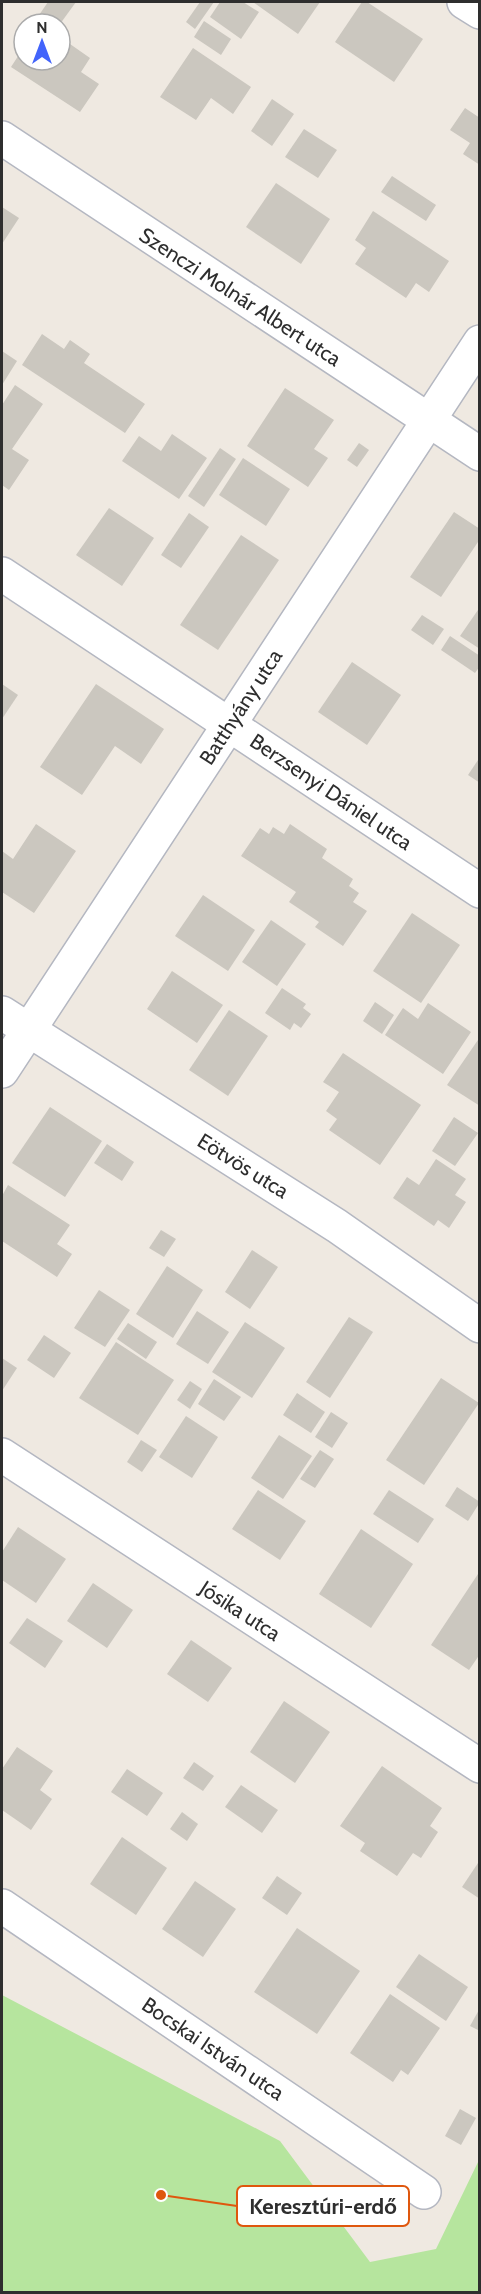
<svg xmlns="http://www.w3.org/2000/svg" width="481" height="2294" viewBox="0 0 481 2294" font-family="Cabin,sans-serif">
<rect width="100%" height="100%" fill="#efe9e1"/>
<path fill="#b6e59e" d="M2 1995 280 2141 370 2262 436 2249 479 2160V2292H2Z"/>
<g fill="#cbc7bf">
<path d="M48 2H76L60 24H45L37 18Z"/>
<path d="M200 2H214L195 29 186 22Z"/>
<path d="M220 2H243L259 12 241 39 210 17Z"/>
<path d="M253 2H320L298 34Z"/>
<path d="M362 2H367L423 39 394 82 335 42Z"/>
<path d="M204 21 231 39 221 55 194 37Z"/>
<path d="M60 37 90 58 81 72 99 84 80 112 11 67 24 47V60H60Z"/>
<path d="M193 48 251 87 233 114 211 98 196 120 160 97Z"/>
<path d="M272 99 294 114 272 146 251 131Z"/>
<path d="M465 108 480 118V165L463 154 470 143 450 130Z"/>
<path d="M304 129 337 150 318 178 285 157Z"/>
<path d="M392 176 436 205 426 221 381 192Z"/>
<path d="M276 183 330 219 301 264 246 227Z"/>
<path d="M2 207 19 218 2 244Z"/>
<path d="M373 211 449 261 429 292 416 283 406 298 355 264 366 248 355 240Z"/>
<path d="M42 334 64 349 70 340 90 354 84 363 145 404 125 433 22 365Z"/>
<path d="M2 351 17 361 2 385Z"/>
<path d="M15 385 43 404 12 449 29 460 9 490 2 485V405Z"/>
<path d="M285 388 334 420 314 449 328 458 308 487 247 446Z"/>
<path d="M172 434 207 458 179 499 122 461 139 436 161 451Z"/>
<path d="M359 443 369 450 357 467 347 460Z"/>
<path d="M220 448 236 459 204 507 188 496Z"/>
<path d="M243 458 290 489 266 526 219 495Z"/>
<path d="M109 508 154 538 122 586 76 555Z"/>
<path d="M454 512 480 529V539L441 597 410 577Z"/>
<path d="M189 513 209 527 181 568 161 555Z"/>
<path d="M241 535 279 560 218 650 180 625Z"/>
<path d="M480 607V649L460 636Z"/>
<path d="M422 615 444 629 433 645 411 630Z"/>
<path d="M450 636 480 656V666L475 673 441 650Z"/>
<path d="M352 662 401 695 367 745 318 712Z"/>
<path d="M2 684 18 695 2 719Z"/>
<path d="M96 684 164 729 141 764 115 746 82 795 40 767Z"/>
<path d="M480 757V783L468 775Z"/>
<path d="M36 824 76 851 34 913 2 892V851L13 859Z"/>
<path d="M290 824 327 849 322 858 353 879 349 886 359 893 353 902 367 911 343 946 315 927 319 922 289 902 296 892 241 856 260 828 269 834 273 827 284 834Z"/>
<path d="M203 895 255 930 228 971 175 936Z"/>
<path d="M412 913 460 945 421 1003 373 971Z"/>
<path d="M271 920 306 944 277 986 242 962Z"/>
<path d="M172 971 223 1005 197 1043 147 1009Z"/>
<path d="M282 988 306 1004 303 1008 311 1014 301 1028 294 1023 290 1030 265 1013Z"/>
<path d="M375 1002 394 1015 382 1034 363 1021Z"/>
<path d="M428 1003 471 1032 443 1074 385 1035 403 1008 418 1019Z"/>
<path d="M229 1010 268 1036 228 1096 189 1070Z"/>
<path d="M480 1037V1106L447 1085Z"/>
<path d="M343 1053 421 1105 380 1165 329 1130 337 1119 326 1111 339 1092 323 1082Z"/>
<path d="M50 1107 102 1141 65 1197 12 1163Z"/>
<path d="M454 1117 478 1133 455 1166 432 1151Z"/>
<path d="M107 1144 134 1162 122 1181 94 1163Z"/>
<path d="M436 1159 466 1179 455 1195 466 1202 449 1228 438 1220 434 1226 393 1198 407 1177 419 1185Z"/>
<path d="M8 1185 70 1225 57 1244 72 1254 57 1277 2 1241V1196Z"/>
<path d="M161 1230 176 1239 164 1257 149 1248Z"/>
<path d="M252 1250 278 1267 250 1309 225 1292Z"/>
<path d="M167 1266 203 1290 173 1338 136 1314Z"/>
<path d="M99 1290 130 1310 105 1347 74 1328Z"/>
<path d="M197 1311 229 1332 208 1364 176 1344Z"/>
<path d="M349 1317 373 1332 330 1398 306 1382Z"/>
<path d="M245 1322 285 1348 252 1398 212 1372Z"/>
<path d="M128 1323 157 1342 146 1359 117 1339Z"/>
<path d="M44 1335 71 1353 54 1378 27 1360Z"/>
<path d="M116 1342 174 1380 138 1435 79 1398Z"/>
<path d="M2 1358 17 1368 2 1391Z"/>
<path d="M441 1378 479 1403 424 1485 386 1460Z"/>
<path d="M214 1379 241 1397 224 1421 198 1404Z"/>
<path d="M190 1381 202 1389 190 1409 177 1400Z"/>
<path d="M297 1393 325 1412 311 1433 283 1415Z"/>
<path d="M331 1412 348 1423 332 1448 315 1437Z"/>
<path d="M186 1416 218 1437 192 1478 159 1457Z"/>
<path d="M279 1435 312 1456 283 1499 251 1478Z"/>
<path d="M141 1440 157 1450 142 1472 127 1462Z"/>
<path d="M320 1450 334 1459 315 1488 300 1479Z"/>
<path d="M457 1487 480 1502 468 1521 445 1506Z"/>
<path d="M258 1490 306 1521 280 1560 232 1529Z"/>
<path d="M389 1490 434 1519 418 1543 373 1514Z"/>
<path d="M18 1527 66 1559 36 1603 2 1580V1552Z"/>
<path d="M361 1529 413 1564 371 1628 319 1594Z"/>
<path d="M478 1574 480 1654 469 1670 431 1645Z"/>
<path d="M93 1583 133 1610 107 1648 67 1621Z"/>
<path d="M27 1618 63 1641 45 1668 9 1643Z"/>
<path d="M191 1640 232 1668 208 1702 167 1674Z"/>
<path d="M284 1701 330 1732 295 1783 250 1752Z"/>
<path d="M17 1747 53 1771 40 1790 52 1799 31 1830 2 1810V1769Z"/>
<path d="M194 1762 214 1776 203 1791 183 1778Z"/>
<path d="M382 1766 442 1808 430 1826 438 1832 421 1858 413 1853 397 1876 360 1851 365 1843 340 1826Z"/>
<path d="M127 1769 163 1793 147 1816 111 1792Z"/>
<path d="M241 1785 278 1810 262 1833 225 1807Z"/>
<path d="M182 1812 198 1824 187 1841 170 1829Z"/>
<path d="M122 1837 167 1868 136 1915 90 1884Z"/>
<path d="M480 1860V1899L462 1887Z"/>
<path d="M277 1876 302 1893 287 1915 262 1898Z"/>
<path d="M195 1881 236 1909 203 1957 162 1929Z"/>
<path d="M297 1928 360 1971 317 2034 254 1992Z"/>
<path d="M419 1954 468 1987 446 2021 396 1987Z"/>
<path d="M390 1994 440 2028 408 2075 401 2070 393 2082 350 2053Z"/>
<path d="M480 2008V2031L470 2026Z"/>
<path d="M460 2109 476 2118 461 2145 445 2136Z"/>
</g>
<g fill="none" stroke-linecap="round" stroke-linejoin="round">
<defs>
<g id="street">
<path d="M464 2 480 12"/>
<path d="M2 138 480 454"/>
<path d="M2 574 480 891"/>
<path d="M2 1013 337 1226 480 1326"/>
<path d="M2 1071 480 342"/>
<path d="M2 1455 480 1766"/>
<path d="M2 1906 424 2192"/>
</g>
</defs>
<use href="#street" stroke="#b4b7c1" stroke-width="36"/>
<use href="#street" stroke="#fff" stroke-width="33"/>
</g>
<g text-anchor="middle" stroke-width="4.5" stroke-linejoin="round" paint-order="stroke">
<g font-size="21" fill="#2e2e2e" stroke="#fff">
<text transform="translate(240 297) rotate(33)" y="7">Szenczi Molnár Albert utca</text>
<text transform="translate(241 707) rotate(-57)" y="7">Batthyány utca</text>
<text transform="translate(331 792) rotate(34)" y="7">Berzsenyi Dániel utca</text>
<text transform="translate(243 1166) rotate(32)" y="7">Eötvös utca</text>
<text transform="translate(240 1611) rotate(33)" y="7">Jósika utca</text>
<text transform="translate(213 2049) rotate(34)" y="7">Bocskai István utca</text>
</g>
</g>
<path fill="none" stroke="#df570e" stroke-width="2" d="M161 2195L237 2206"/>
<circle fill="#df570e" stroke="#fff" stroke-width="2" cx="161" cy="2195" r="6"/>
<rect fill="#fff" stroke="#df570e" stroke-width="2" x="237" y="2186" width="172" height="40" rx="6"/>
<g font-size="22" text-anchor="middle" font-weight="bold" fill="#2e2e2e">
<text x="323" y="2214">Keresztúri-erdő</text>
</g>
<rect width="481" height="2294" fill="none" stroke="#2e2e2e" stroke-width="6"/>
<g transform="translate(42 42)"><circle r="28" fill="#ffffff" stroke="#ababab" stroke-width="1.5"/>
<path d="M0-4.5L10 22L0 15L-10 22Z" fill="#4264fb"/>
<text y="-9" font-size="16" font-weight="bold" text-anchor="middle" fill="#2e2e2e">N</text>
</g>
</svg>
